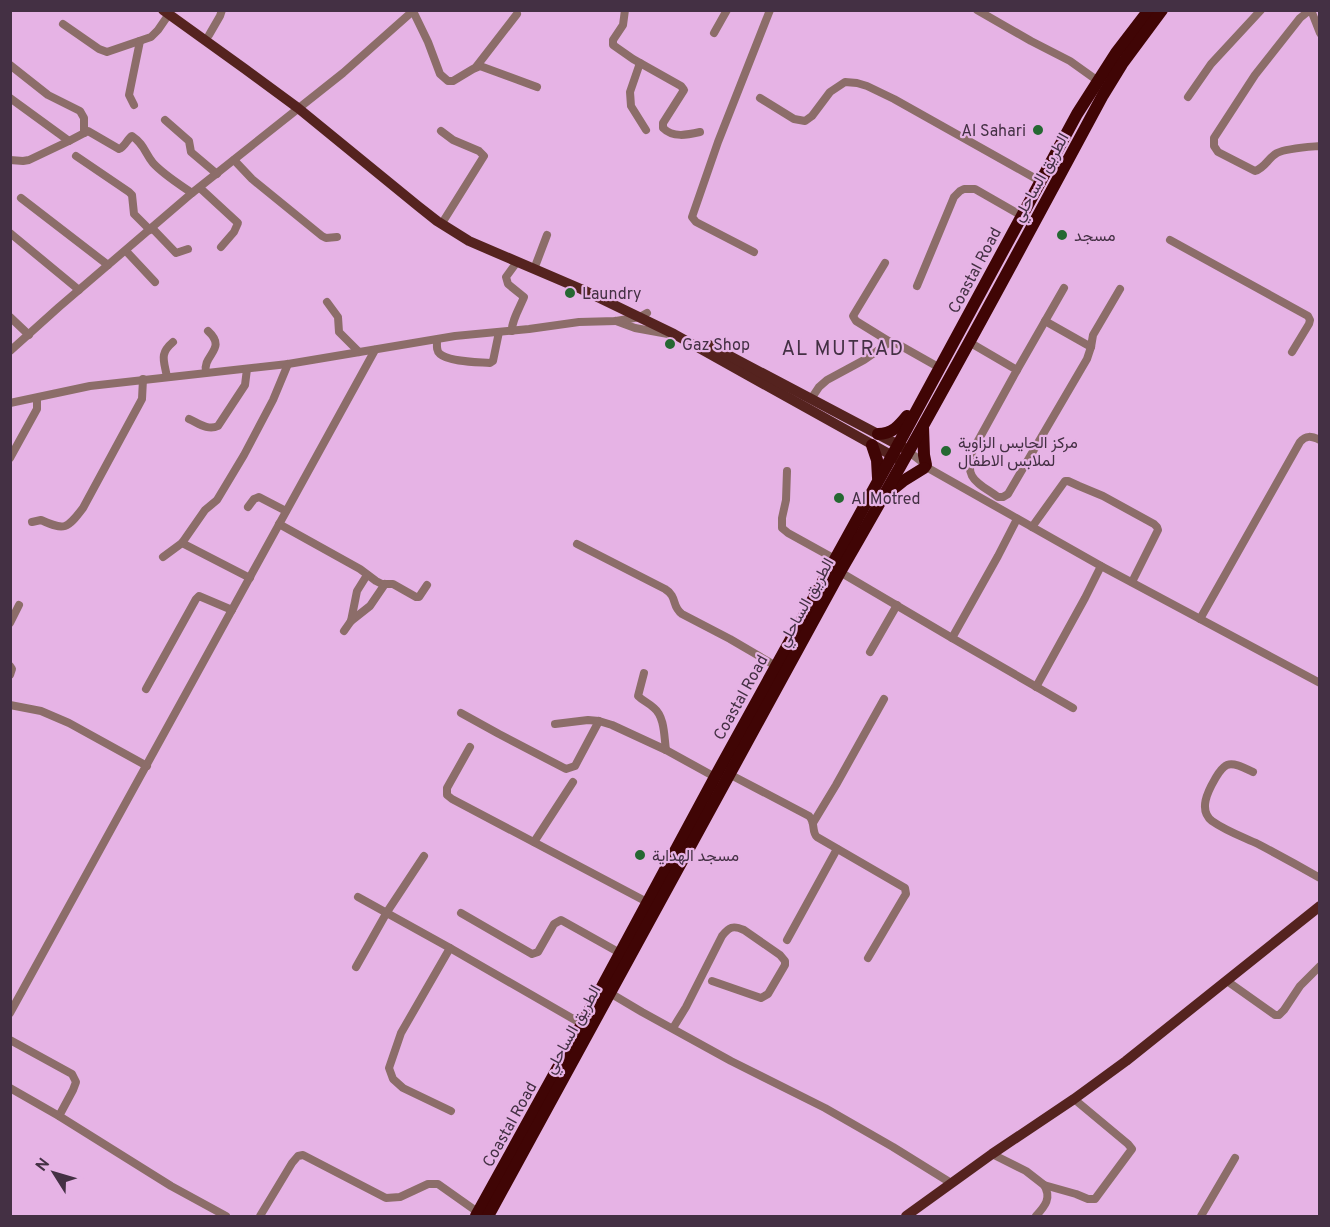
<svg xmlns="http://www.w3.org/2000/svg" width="1330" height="1227" viewBox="0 0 1330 1227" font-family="Overpass,Vazirmatn,sans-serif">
<rect width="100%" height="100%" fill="#e6b3e5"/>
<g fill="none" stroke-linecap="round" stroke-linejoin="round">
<g stroke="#8c6d69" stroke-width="8">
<path d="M625 10 623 25 613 40V45L633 59 681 86 684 90 663 123V128C673 138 687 135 700 132"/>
<path d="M977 10 1031 41 1070 61 1098 81"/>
<path d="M1310 10 1300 18 1255 75 1214 138V146L1218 152 1255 171C1265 168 1268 158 1277 153 1287 148 1308 147 1320 146"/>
<path d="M1311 10 1320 33"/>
<path d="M413 11 428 42 440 74 448 81H453L473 69 480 66 537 87"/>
<path d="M63 24 99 49 107 52 151 37 158 30 169 14"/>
<path d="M714 33 727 10"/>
<path d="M209 35 220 16 222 10"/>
<path d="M640 63 630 92 631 106 646 130"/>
<path d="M10 65 48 95 80 111 84 118V133"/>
<path d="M476 67 517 14"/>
<path d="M1188 97 1211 64 1261 10"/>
<path d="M10 98 69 141 88 131 119 149C125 147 127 139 132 136 144 144 145 153 153 163 164 175 179 184 192 193"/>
<path d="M760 98 794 119 805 121 812 116 830 92 845 82 857 83 867 86 894 99 1040 181"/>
<path d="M134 105 129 95 140 41"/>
<path d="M165 120 189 141 191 152 217 174"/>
<path d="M441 131 453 140 479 151 484 156 444 220"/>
<path d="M76 156 129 192 132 195 134 214 150 230"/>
<path d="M10 160 23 161 29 160 69 141"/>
<path d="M234 160 252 179 322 236 326 238 337 237"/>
<path d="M200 188 238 223 234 232 221 247"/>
<path d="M21 198 108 265"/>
<path d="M152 228 176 253 188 249"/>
<path d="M10 233 79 290"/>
<path d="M1170 240 1308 316 1310 320 1309 324 1292 352"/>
<path d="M126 251 155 282"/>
<path d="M754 252 696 222 692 217 718 142 770 10"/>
<path d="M885 263 853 316 856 321 890 342"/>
<path d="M536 264 547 235"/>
<path d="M917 286 954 197 960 191 964 189H975L1022 216"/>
<path d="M327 302 338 317 339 332 359 352"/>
<path d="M10 317 29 335"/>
<path d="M616 321 635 328 668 334"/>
<path d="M1045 321 1091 347"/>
<path d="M512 331C511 322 520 307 524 297L508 284 506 277 517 262"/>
<path d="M437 340C437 345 436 351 440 354 449 362 478 362 490 363L493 361 499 332"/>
<path d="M969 342 1017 370 973 450C963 479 977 482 998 497H1003L1008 494 1087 359 1091 347 1093 335 1120 289"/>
<path d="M10 351 59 307 192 193 343 73 414 10"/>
<path d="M1017 370 1064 288"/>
<path d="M206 372C202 355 228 349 208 331"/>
<path d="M167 377C164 360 159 354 173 342"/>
<path d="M811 399 819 387 827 380 864 360 890 342H894L940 368"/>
<path d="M10 403 90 386 288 364 455 336 529 329 579 322 616 321 640 317 647 313"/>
<path d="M189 419C198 423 208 431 218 426L245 385 247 369"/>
<path d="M908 451 926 465 928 468 1101 566 1320 683"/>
<path d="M10 458 37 409V398"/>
<path d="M787 471 786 500 782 518V528L788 533 835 559"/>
<path d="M248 507 254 499 259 497 286 511"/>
<path d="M1017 519 998 556 952 638 1073 708"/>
<path d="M32 522 41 520C65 531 67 529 83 508L142 399 143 379"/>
<path d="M279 524 360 569 376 581 382 584H393L416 597H419L427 585"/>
<path d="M1032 527 1065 481H1068L1079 486 1103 496 1154 524 1157 527 1158 530 1132 582"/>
<path d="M182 543 250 578"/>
<path d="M577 544 665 589C678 597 671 606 682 614L730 639 776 666"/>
<path d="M163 557 182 543 205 510 217 500 244 455 273 400 288 364"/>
<path d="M840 572 952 638"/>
<path d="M1200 619 1300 442C1306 435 1311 436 1320 440"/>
<path d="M351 621 370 606 385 584"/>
<path d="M10 623 19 605"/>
<path d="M344 631 351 621 357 591 367 575"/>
<path d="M870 652 897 605"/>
<path d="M10 666 12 669 10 675"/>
<path d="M644 673 638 696C643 701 649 703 654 708 665 717 664 737 666 750"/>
<path d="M1036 687 1085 598 1101 566"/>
<path d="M146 689 196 599 199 596 232 610"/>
<path d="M10 705 41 711 69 723 147 766"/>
<path d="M461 713 499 734 566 769 575 766 599 721"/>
<path d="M555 724 588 720 599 721 612 725 666 750 715 777"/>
<path d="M470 747 447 788V795L452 799 647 902"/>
<path d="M1253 772C1246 769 1235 762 1227 765 1221 768 1218 774 1215 779 1208 791 1198 810 1212 821 1226 831 1243 837 1258 844 1279 855 1299 866 1320 878"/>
<path d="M729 774 809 816C816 823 811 831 817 837L905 888 906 894 904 897 868 958"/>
<path d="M813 823 836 785 884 699"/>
<path d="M534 842 573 782"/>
<path d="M358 897 450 948 582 1024"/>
<path d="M461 913 532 954 538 952 554 924 561 920 620 953"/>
<path d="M787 940 837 849"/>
<path d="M450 948 401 1033 389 1068 393 1079 403 1088 451 1111"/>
<path d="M356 967 387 912 424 856"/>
<path d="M1227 981 1275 1015H1279L1284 1010 1300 986 1320 966"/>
<path d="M610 993 642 1012 731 1061 825 1108 893 1147 951 1183"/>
<path d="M10 1013 375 350"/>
<path d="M673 1028 686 1007 722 936C729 927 733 925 744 930L780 955 785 961V965L768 994 761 998 712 981"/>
<path d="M10 1040 72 1074 76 1082 73 1090 59 1116"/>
<path d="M10 1088 59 1116 171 1186 226 1216"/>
<path d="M992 1154 1026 1171 1044 1185 1076 1194 1088 1199H1095L1132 1149 1128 1144 1074 1099"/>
<path d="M260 1216 292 1163 298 1156 303 1155 386 1198 400 1197 428 1184H438L479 1213"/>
<path d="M1036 1216C1045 1206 1052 1198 1044 1185"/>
<path d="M1201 1216 1235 1158"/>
</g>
<g stroke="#55231f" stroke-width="10">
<path d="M163 10 245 69 298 108 418 206 437 221 469 241 581 289 674 334 900 460"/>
<path d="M707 344 906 449"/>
<path d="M906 1216 992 1154 1074 1099 1126 1061 1320 906"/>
</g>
<g stroke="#400505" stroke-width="12">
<path d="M923 427 924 455 926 465"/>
<path d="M878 434C892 434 899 426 907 416"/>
<path d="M872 445 877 460 878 478"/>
<path d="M888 493 903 481 924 468"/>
<path d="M476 1216 582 1024 715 777 892 456 1077 114 1116 53 1149 10"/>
<path d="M488 1216 840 572C931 415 1017 255 1103 95L1122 64 1162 10"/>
</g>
</g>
<g fill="#256832" stroke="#e6b3e5" stroke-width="2">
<circle cx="1038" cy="130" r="6"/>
<circle cx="1062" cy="235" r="6"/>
<circle cx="570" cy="293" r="6"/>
<circle cx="670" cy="344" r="6"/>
<circle cx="946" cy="451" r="6"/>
<circle cx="839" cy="498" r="6"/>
<circle cx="640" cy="855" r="6"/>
</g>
<g text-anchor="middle" stroke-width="4.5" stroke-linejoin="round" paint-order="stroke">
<g font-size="16" fill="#443044" stroke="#e6b3e5" text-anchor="start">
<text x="1026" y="136" text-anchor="end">Al Sahari</text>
<text x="1074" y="241">مسجد</text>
<text x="582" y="299">Laundry</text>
<text x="682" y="350">Gaz Shop</text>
<text x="958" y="448">مركز الحايس الزاوية<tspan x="958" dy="18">لملابس الاطفال</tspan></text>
<text x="851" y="504">Al Motred</text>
<text x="652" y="861">مسجد الهداية</text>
</g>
<g font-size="16" fill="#443044" stroke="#e6b3e5">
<text transform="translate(1040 177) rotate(-61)" y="6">الطريق الساحلي</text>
<text transform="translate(974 270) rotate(-62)" y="6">Coastal Road</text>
<text transform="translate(805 602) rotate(-61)" y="6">الطريق الساحلي</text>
<text transform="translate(740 697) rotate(-61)" y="6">Coastal Road</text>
<text transform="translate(572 1029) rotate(-61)" y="6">الطريق الساحلي</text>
<text transform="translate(509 1124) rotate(-61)" y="6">Coastal Road</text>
</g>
<g font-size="20" letter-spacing="1.5" fill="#443044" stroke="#e6b3e5">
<text x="843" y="355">AL MUTRAD</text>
</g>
</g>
<rect width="1330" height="1227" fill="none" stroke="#443044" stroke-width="24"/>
<g transform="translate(54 1173) rotate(307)" stroke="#e6b3e5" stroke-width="4.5" paint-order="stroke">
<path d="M0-4.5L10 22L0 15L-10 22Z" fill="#443044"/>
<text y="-9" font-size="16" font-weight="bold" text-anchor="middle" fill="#443044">N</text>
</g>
</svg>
